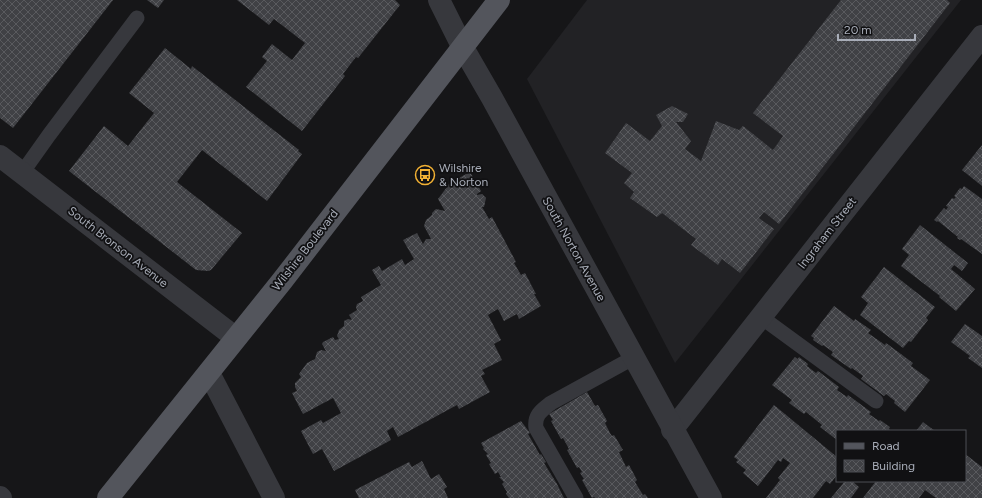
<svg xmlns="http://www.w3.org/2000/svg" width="982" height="498" viewBox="0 0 982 498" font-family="Figtree,sans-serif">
<defs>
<pattern id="building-cross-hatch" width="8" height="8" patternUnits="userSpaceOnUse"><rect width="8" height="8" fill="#404145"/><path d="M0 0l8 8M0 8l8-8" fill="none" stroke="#595a5e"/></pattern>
</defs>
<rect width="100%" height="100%" fill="#161618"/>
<path fill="#222225" d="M587 0H961L675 363 527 79Z"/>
<g fill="url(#building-cross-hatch)">
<path d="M0 0H113L13 128 0 118Z"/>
<path d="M147 0H164L158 8Z"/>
<path d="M237 0H395L400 5 358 58 356 57 343 74 345 76 302 131 246 87 267 61 262 57 272 44 292 60 305 43 274 19 269 25Z"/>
<path d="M841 0H947L950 3 779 224 764 212 759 218 774 229 740 273 722 259 718 265 691 245 696 239 662 213 657 217 630 198 634 192 624 183 632 173 605 153 626 123 650 141 662 126 656 115 672 106 688 114 683 122H676L691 141 685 149 701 161 716 121 739 130 743 126 773 150 783 136 753 113Z"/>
<path d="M165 48 191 69 192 66 299 150 298 151 302 154 267 201 202 150 177 182 242 233 211 270 208 271 196 270 69 171 104 126 128 146 154 113 129 93Z"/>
<path d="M982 145V186L962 170Z"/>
<path d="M470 172 481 191 477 194V195L482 194 486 198 484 207H482L489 219 492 217 516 262 514 263 521 275 525 273 536 294H534L541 306 519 319 517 314 504 321 498 309 488 315 501 340 494 344 502 360 482 370 485 374 481 376 490 392 459 409 457 405 398 437 393 427 387 431 391 440 334 471 322 449 313 454 301 431 321 420 323 423 341 413 333 398 303 414 292 393 297 391 295 387V383L301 377 299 374 307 363 315 359 317 352 321 350 326 351 322 344 323 342 333 337 335 340 339 339 337 336 339 330 344 326V321L348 319 352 320 349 315 357 310 356 307 357 304 363 301 361 297 381 285 372 270 379 266 382 271 402 259 405 265 414 259 403 240 417 233 423 244 426 239H431L424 226 426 220 432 215V213L436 209 445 211 438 199 450 183Z"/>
<path d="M964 186 982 199V254L961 239 960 240 957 238 958 237 938 221 937 222 934 220 944 208 946 210 948 207 946 206 952 198 954 199 956 197 954 196 960 188 962 189Z"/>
<path d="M920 225 968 263 962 271 954 265 951 269 975 289 956 311 939 297 940 296 901 266 909 255 902 249Z"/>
<path d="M884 267 935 307 926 318 928 320 911 342 909 341 903 348 860 315 868 303 861 297Z"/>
<path d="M834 306 854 321 855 319 871 330 868 333 885 345 886 343 913 363 911 366 930 380 905 412 894 403 895 401 886 394 884 396 861 379 863 376 852 368 851 369 831 355 833 352 823 345 822 346 813 340 814 338 811 336Z"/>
<path d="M965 324 982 336V368L968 358 970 356 951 342Z"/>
<path d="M795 357 798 359 799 357 808 364 807 366 816 373 818 371 839 387 837 390 847 397 848 395 871 412 869 414 879 421 880 420 890 427 889 429 891 431H837V440L820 427 822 425 806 412 804 414 789 403 792 400 772 385Z"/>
<path d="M587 392 595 406 598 405 607 421 605 423 610 433 612 436 614 435 623 450 619 452 626 467 629 465 637 480 635 482 643 495 645 494 648 498H595L594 497 592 498 582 480 584 479 580 473 582 472 579 467 577 468 567 450 569 449 563 438 561 439 551 421 553 420 549 414Z"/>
<path d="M774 405 837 457V475L830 484 826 481 813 498H766L780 480 778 478 790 463 783 458 781 462 778 460 758 486 743 473 746 470 736 462 738 460 734 457Z"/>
<path d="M521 421 530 433 528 434 540 455 541 454 546 462 544 463 557 484 564 498H509L506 494 507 492 502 484 504 482 499 477H501L498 472 495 474 489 464 491 463 486 455 488 454 483 449 484 448 481 443Z"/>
<path d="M923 422 935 431H916Z"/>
<path d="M965 454 982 467V498H936L925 490 919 498H863L876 481H965Z"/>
<path d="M422 461 431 479 439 474 447 487 444 489 448 498H359L355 490 409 462 412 467Z"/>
<path d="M845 481H852L859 487 851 498H831Z"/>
</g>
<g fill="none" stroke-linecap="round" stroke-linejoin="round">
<g stroke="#37383d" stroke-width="15">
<path d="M22 173 49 135 137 18"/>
<path d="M761 317 876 401"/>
<path d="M576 498 536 428C534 415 542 410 551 403L633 358"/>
</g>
<g stroke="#37383d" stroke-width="22">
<path d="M439 0 462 46"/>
<path d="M0 156 236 338"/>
<path d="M209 373 274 498"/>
<path d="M672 430 982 36"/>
<path d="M0 497 1 498"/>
</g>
<path stroke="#37383d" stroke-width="22" d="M462 46 492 98 711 498"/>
<path stroke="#53555c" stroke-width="22" d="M108 498 282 281 499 0"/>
</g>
<defs>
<symbol id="bus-ring" viewBox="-11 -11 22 22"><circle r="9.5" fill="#111113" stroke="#f2b134" stroke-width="1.5"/><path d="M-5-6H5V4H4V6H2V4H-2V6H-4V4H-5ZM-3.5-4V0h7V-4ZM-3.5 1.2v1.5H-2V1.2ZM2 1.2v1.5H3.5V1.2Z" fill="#f2b134"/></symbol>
</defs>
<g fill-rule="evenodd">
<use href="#bus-ring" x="414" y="164" width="22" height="22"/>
</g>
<g text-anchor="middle" stroke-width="3.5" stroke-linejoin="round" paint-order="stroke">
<g font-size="12" fill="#a8adb8" stroke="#111113" text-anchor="start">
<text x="439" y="172">Wilshire<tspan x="439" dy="14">&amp; Norton</tspan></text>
</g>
<g font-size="12" fill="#a8adb8" stroke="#111113">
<text transform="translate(827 233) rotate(-52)" y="4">Ingraham Street</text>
<text transform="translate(118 247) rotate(38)" y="4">South Bronson Avenue</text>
<text transform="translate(574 249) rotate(61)" y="4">South Norton Avenue</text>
<text transform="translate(305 250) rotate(-52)" y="4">Wilshire Boulevard</text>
</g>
</g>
<rect x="836" y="430" width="130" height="52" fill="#111113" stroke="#4d4f55"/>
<rect x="844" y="443" width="20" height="6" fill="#53555c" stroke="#4d4f55"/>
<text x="872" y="450" font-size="12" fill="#a8adb8">Road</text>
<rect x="844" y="460" width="20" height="12" fill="url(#building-cross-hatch)" stroke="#4d4f55"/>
<text x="872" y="470" font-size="12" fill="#a8adb8">Building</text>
<path d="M838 34v6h77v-6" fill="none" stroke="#a8adb8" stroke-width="2"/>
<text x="844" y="34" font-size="12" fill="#a8adb8" stroke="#111113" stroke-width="3" paint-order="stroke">20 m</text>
</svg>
